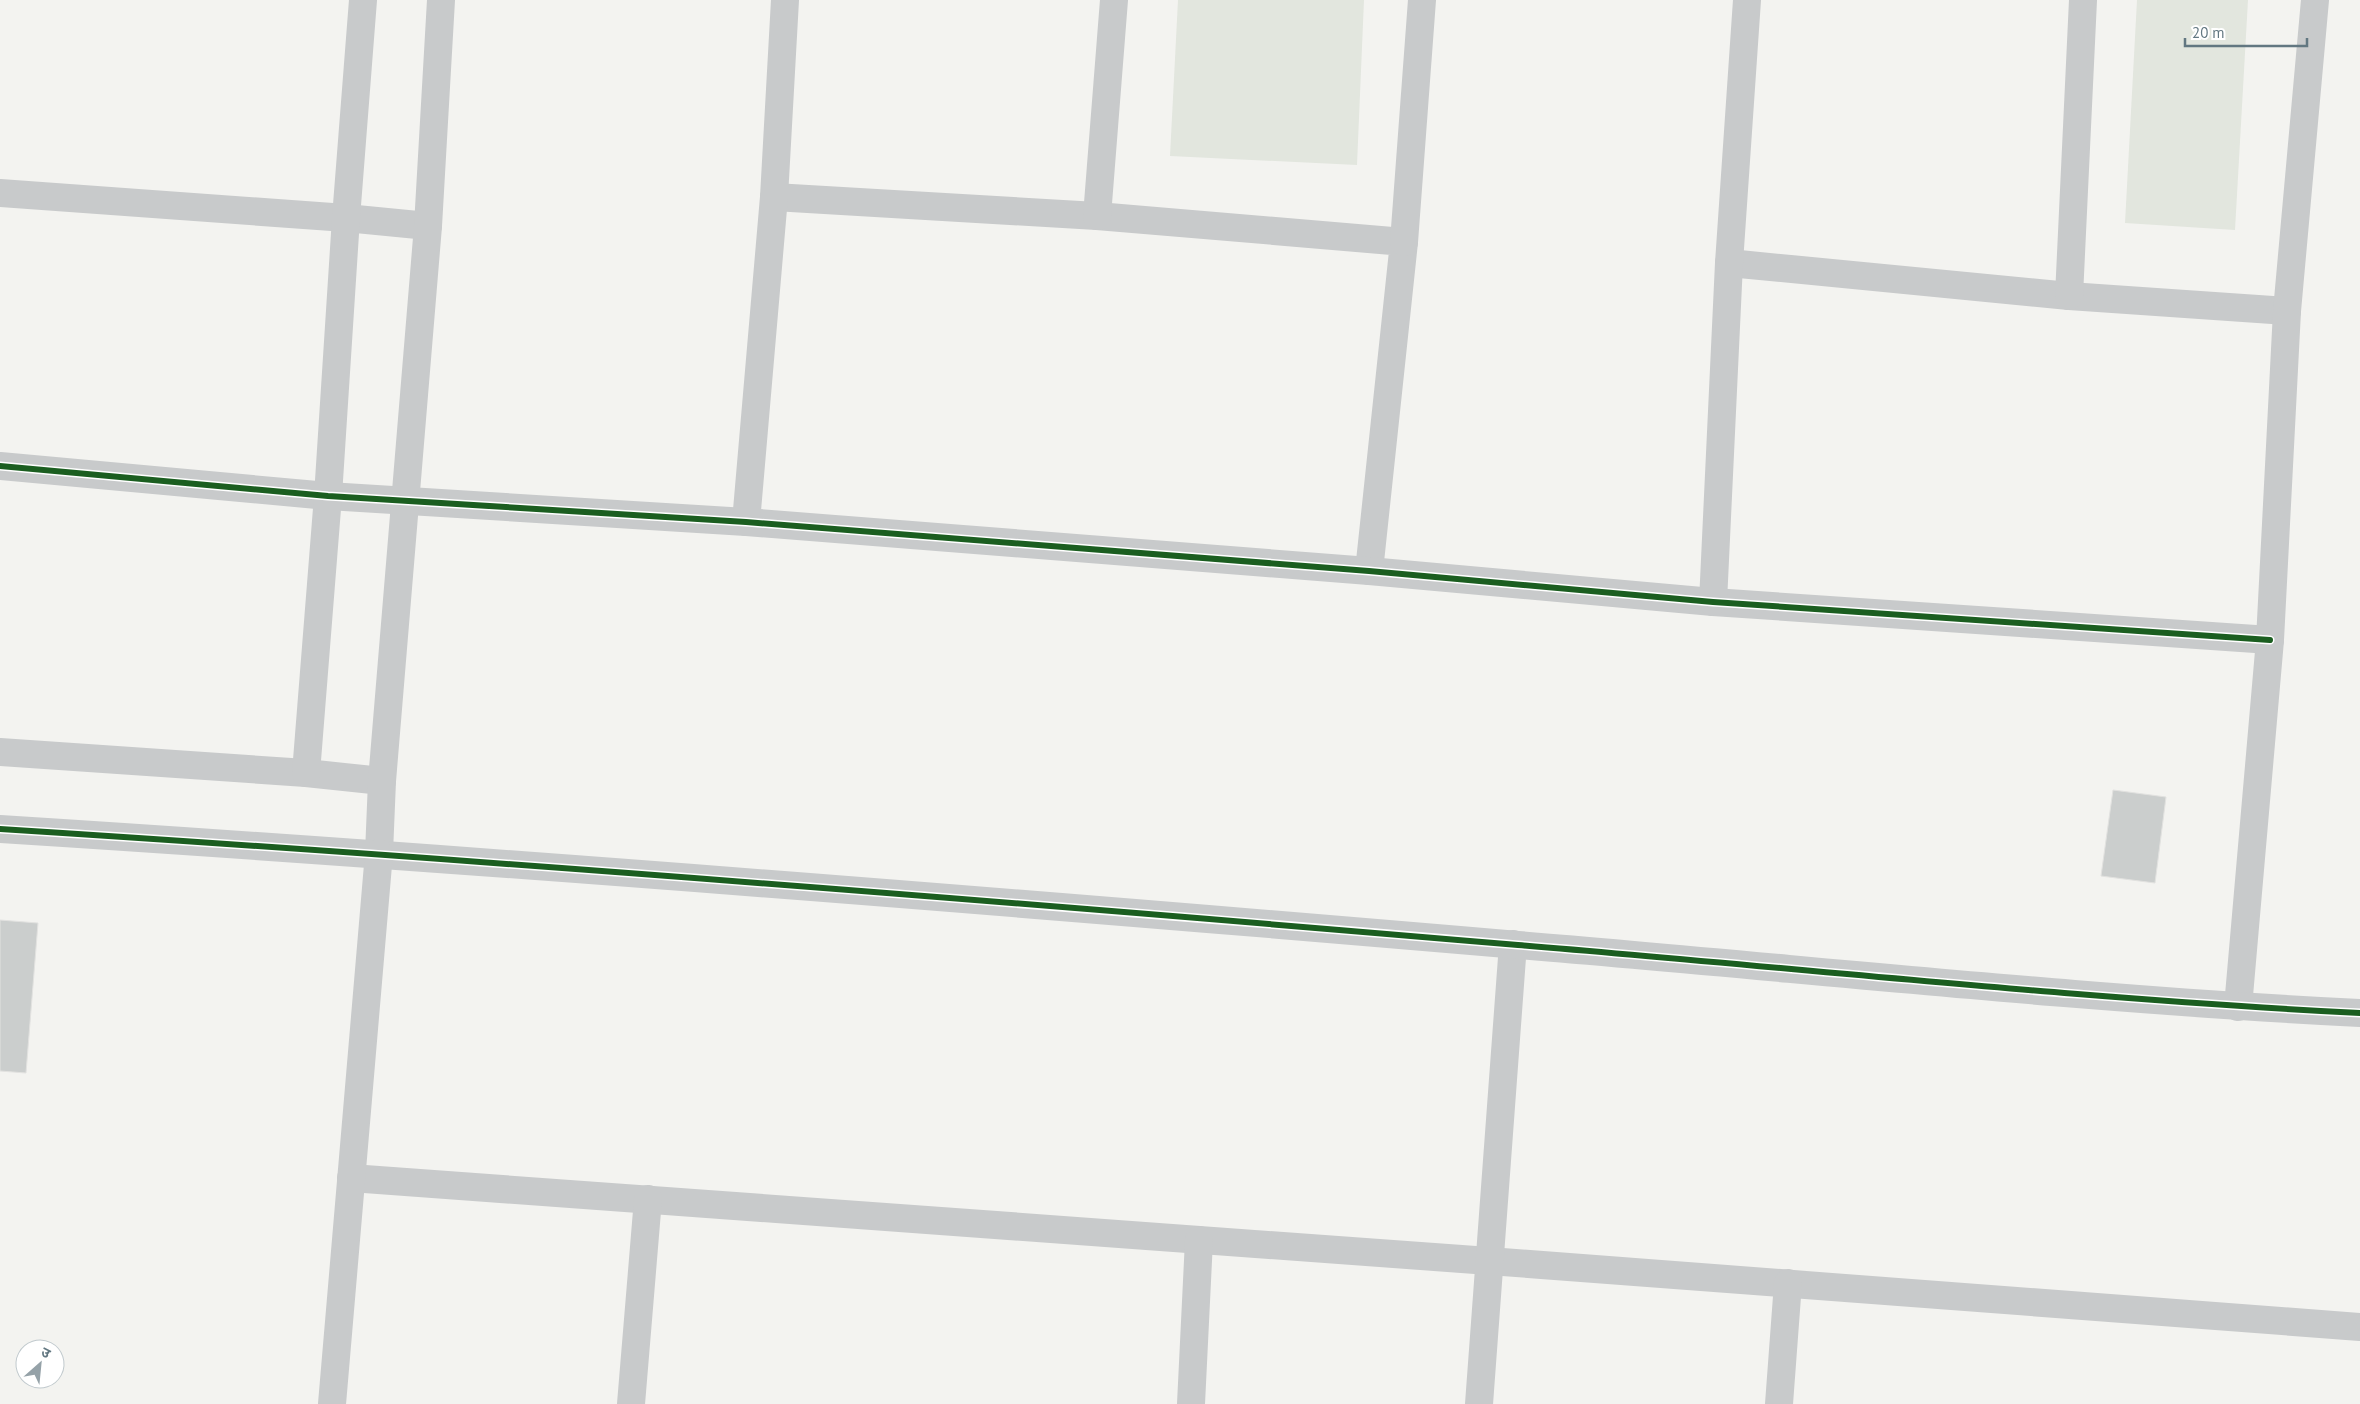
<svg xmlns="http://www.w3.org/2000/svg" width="2360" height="1404" viewBox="0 0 2360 1404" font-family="'PT Sans','Noto Sans Devanagari',sans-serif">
<rect width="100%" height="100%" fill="#f3f3f0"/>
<g fill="#e2e6de">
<path d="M1178 0H1364L1357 165 1170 156Z"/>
<path d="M2137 0H2248L2235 230 2125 223Z"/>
</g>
<g fill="#cbcecd" stroke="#e2e2e0">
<path d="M2113 790 2166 797 2155 883 2101 876Z"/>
<path d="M0 920 38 923 26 1073 0 1071Z"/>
</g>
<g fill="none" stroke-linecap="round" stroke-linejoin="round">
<g stroke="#c8cacb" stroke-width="28">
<path d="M0 193 346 218 428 226"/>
<path d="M774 197 1097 216 1404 242 1369 571"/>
<path d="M1097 216 1114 0"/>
<path d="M1404 242 1422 0"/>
<path d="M1729 263 2069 296 2287 311"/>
<path d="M2069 296 2083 0"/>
<path d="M0 466 328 496 746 522 1369 571 1713 602 2270 640"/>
<path d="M746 522 774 197 785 0"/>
<path d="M1713 602 1729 263 1747 0"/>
<path d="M0 752 306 773 382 781"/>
<path d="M306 773 328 496 346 218 363 0"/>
<path d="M379 853 382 781 428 226 441 0"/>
<path d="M2238 1007 2270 640 2287 311 2315 0"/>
<path d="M351 1178 1489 1261 2360 1327"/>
<path d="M631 1404 648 1199"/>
<path d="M1191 1404 1199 1240"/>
<path d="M1479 1404 1513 944"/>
<path d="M1779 1404 1788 1283"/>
</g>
<g stroke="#c8cacb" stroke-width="28">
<path d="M0 829C506 861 1013 902 1518 945 1799 968 2079 999 2360 1013"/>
<path d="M332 1404 379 853"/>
</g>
<defs>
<g id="cycleway">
<path d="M0 466 328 496 746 522 1369 571 1713 602 2270 640"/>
<path d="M0 829C506 861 1013 902 1518 945 1799 968 2079 999 2360 1013"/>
</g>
</defs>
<use href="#cycleway" stroke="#fff" stroke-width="9"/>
<use href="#cycleway" stroke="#1b5e20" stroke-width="6"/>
</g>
<g transform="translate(40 1364) rotate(27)"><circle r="24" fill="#ffffff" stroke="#c0c9cd"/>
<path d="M0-4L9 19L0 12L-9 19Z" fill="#95a2a8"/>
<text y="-8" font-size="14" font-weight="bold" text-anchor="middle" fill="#627781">उ</text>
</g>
<path d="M2185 38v8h122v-8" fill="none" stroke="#627781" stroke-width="2.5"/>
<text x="2192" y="38" font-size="15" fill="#627781" stroke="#ffffff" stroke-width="4" paint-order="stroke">20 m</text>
</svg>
